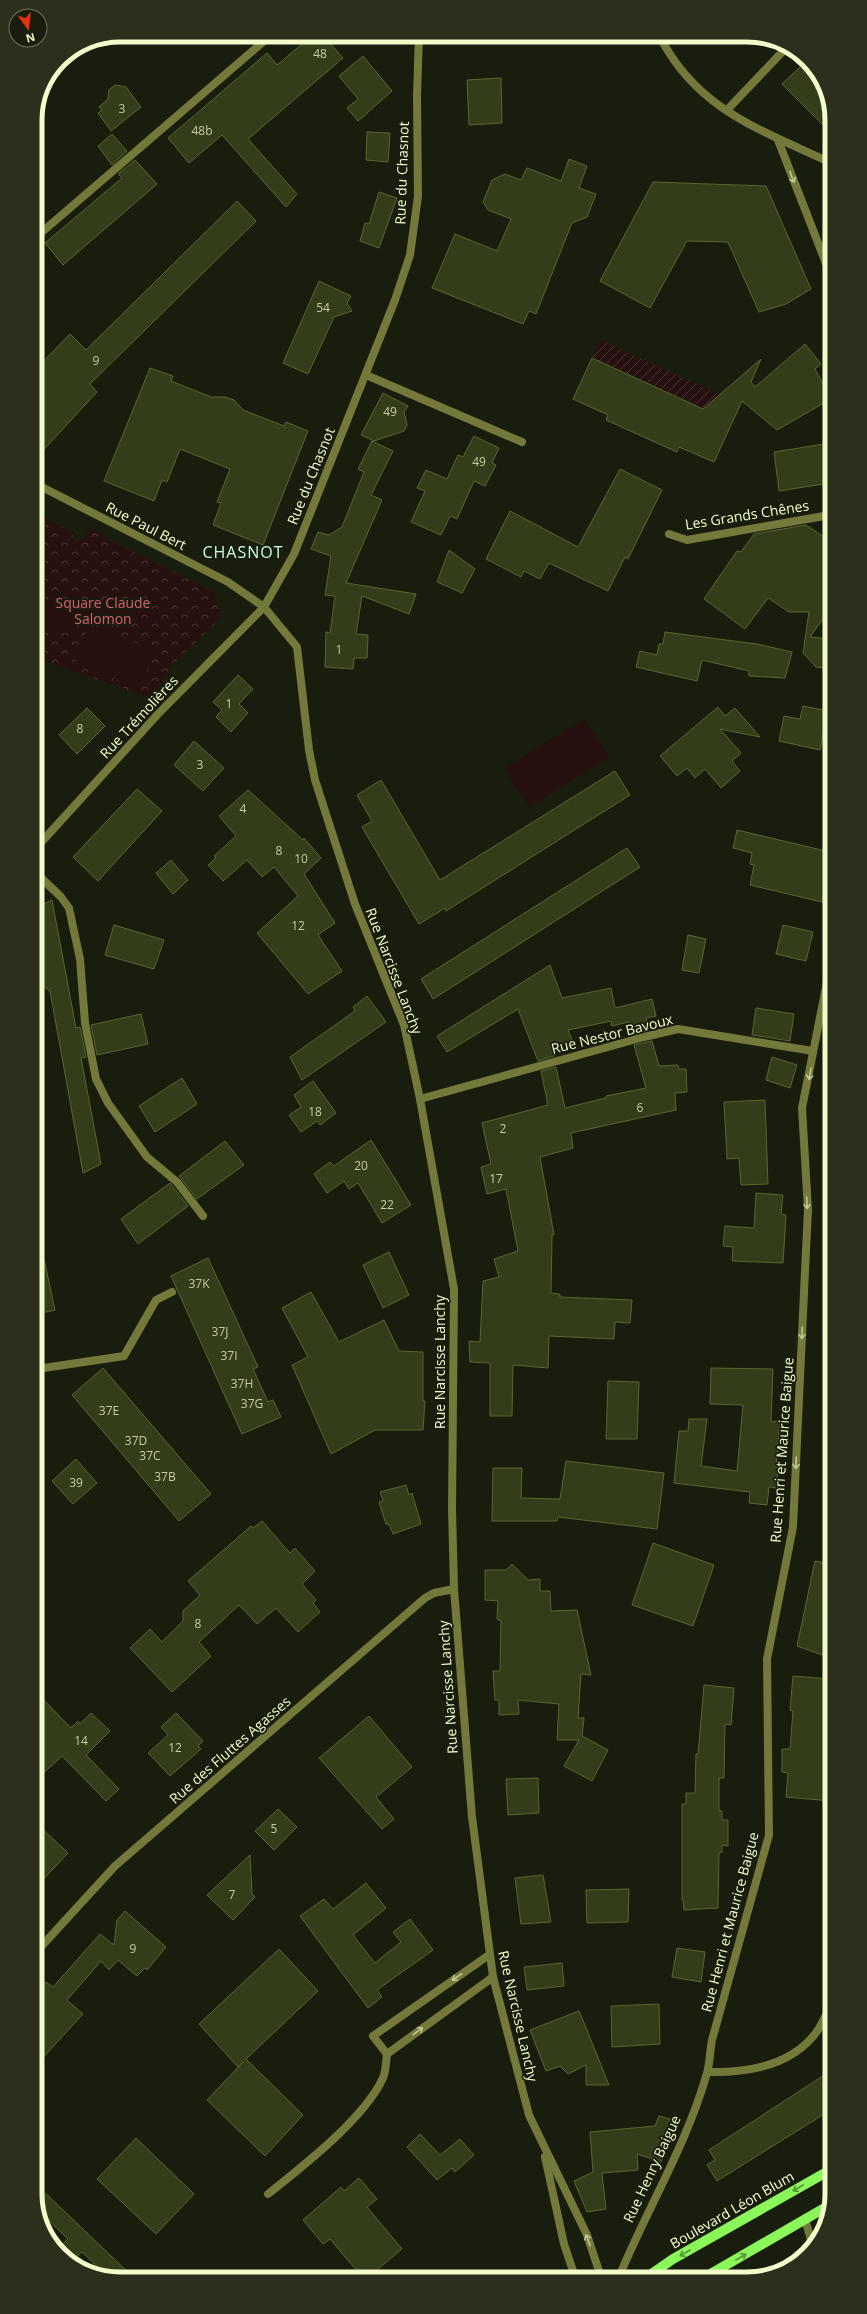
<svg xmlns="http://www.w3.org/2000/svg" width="867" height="2314" viewBox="0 0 867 2314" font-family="'Open Sans',sans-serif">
<defs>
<pattern id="park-crowns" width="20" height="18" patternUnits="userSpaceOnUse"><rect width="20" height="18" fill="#271110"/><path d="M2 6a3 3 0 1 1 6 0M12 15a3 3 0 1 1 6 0" fill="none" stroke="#473532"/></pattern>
<pattern id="garden-furrows" width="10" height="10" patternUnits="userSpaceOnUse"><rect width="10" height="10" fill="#271110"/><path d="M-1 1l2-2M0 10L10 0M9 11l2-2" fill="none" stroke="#473532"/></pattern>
</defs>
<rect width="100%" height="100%" fill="#191d0d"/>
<path fill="url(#park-crowns)" d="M36 513 72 532 74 542 83 538 91 528 107 536 105 538 215 593 222 617 168 669 171 672 148 697 36 658Z"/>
<path fill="url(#garden-furrows)" d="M600 340 740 404 714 413 592 358Z"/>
<g fill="#271110">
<path d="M38 602 79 609 70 634 36 627V607Z"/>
<path d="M88 626 154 649 141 687 74 665Z"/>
<path d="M584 719 609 757 529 807 504 768Z"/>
</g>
<g fill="#343d1a" stroke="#58672d">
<path d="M313 35H323L343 58 248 139 297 194 286 207 222 135 189 163 168 138 267 53 277 65Z"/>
<path d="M363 56 392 91 358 121 347 108 358 99 339 76Z"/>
<path d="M804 63 829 98V131L782 84Z"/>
<path d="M501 78 502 123 469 125 467 80Z"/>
<path d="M115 85 126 87 141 107 111 131 98 113 102 110 99 107 108 99 109 90Z"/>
<path d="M367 132 390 133 388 162 366 160Z"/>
<path d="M112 134 127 151 112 165 98 146Z"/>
<path d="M569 159 587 166 579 188 596 194 587 217 572 223 536 314 529 311 523 324 432 288 455 234 497 251 511 219 488 210 483 202 492 180 505 174 521 180 527 168 561 181Z"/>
<path d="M135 160 157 184 63 265 45 243 122 178 118 174Z"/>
<path d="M653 182 766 186 811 289 786 304 759 312 728 242 687 241 650 308 600 281Z"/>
<path d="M379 192 397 198 379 248 360 241 365 223 369 224Z"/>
<path d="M237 201 256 221 90 384 97 392 36 458V369L70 334 86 350Z"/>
<path d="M319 281 351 296 347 303 352 311 334 317 308 374 283 363Z"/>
<path d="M805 344 821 364 815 369 829 395V400L777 430 742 401 714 462 679 447 677 452 606 420 608 415 573 399 592 358 703 409 761 359 751 382 755 387Z"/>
<path d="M150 368 173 376 171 381 211 397H225L234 400 243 410 284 426 286 422 308 431 263 545 213 525 221 503 217 502 230 469 180 449 167 482 162 480 154 501 104 481Z"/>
<path d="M383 393 408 406 404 412 407 425 404 431 374 441 361 435Z"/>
<path d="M474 436 499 448 492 463 496 465 485 486 474 481 457 519 450 516 441 535 411 522 425 491 417 488 426 470 447 479 458 455 463 457Z"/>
<path d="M372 441 393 451 371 495 382 500 346 583 416 594 409 614 362 596 356 634 368 635 367 658H354L353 669 325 667 326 632 330 633 335 596 325 595 331 556 311 549 318 532 329 535 342 527 364 472 358 469Z"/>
<path d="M830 443V483L779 491 774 452Z"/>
<path d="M620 469 662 490 628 559 625 557 608 591 549 563 540 579 524 571 521 577 486 559 510 511 578 547Z"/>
<path d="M806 525 830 541V609L810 637 830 639V669L816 667 803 653 809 612H789L768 598 745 629 704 599 737 551 741 552 754 534Z"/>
<path d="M449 550 475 569 462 593 437 582Z"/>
<path d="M665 632 757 644 792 652 785 678 749 676V671L702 660 697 681 636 667 640 651 657 655 659 644H663Z"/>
<path d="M238 675 253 689 239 704 248 713 231 732 216 717 222 710 213 702Z"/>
<path d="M803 706 828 711 820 750 779 741 784 716 800 719Z"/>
<path d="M718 707 725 716 735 708 760 737 720 729 741 753 732 761 740 771 721 788 705 769 695 778 687 768 677 776 660 756Z"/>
<path d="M87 708 105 726 77 754 59 735Z"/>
<path d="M194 741 224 768 203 791 174 765Z"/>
<path d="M615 771 630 795 446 911 445 908 419 924 362 827 372 821 357 795 381 780 440 880Z"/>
<path d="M137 789 162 811 98 881 73 857Z"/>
<path d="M248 790 303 840 304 838 321 858 304 874 335 923 318 935 342 971 308 994 257 933 298 896 274 867 262 877 247 860 223 881 208 865 216 858 214 856 236 836 219 816Z"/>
<path d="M737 830 830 852V862L822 902 750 885 754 865 750 864 752 853 733 848Z"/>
<path d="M627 848 640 867 433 999 421 979Z"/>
<path d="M171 860 188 880 173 894 156 873Z"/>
<path d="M52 900 76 1028 80 1027 86 1057 81 1058 101 1164 83 1173 50 991 36 981V935H40L36 908Z"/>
<path d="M114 925 164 940 154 969 105 955Z"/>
<path d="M783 925 813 932 806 961 776 954Z"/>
<path d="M688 935 706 939 699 973 682 970Z"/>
<path d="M550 965 562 998 611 988 615 1008 652 999 656 1016 646 1018 649 1030 632 1035 628 1022 612 1026 611 1021 568 1030 572 1040 551 1047 554 1056 538 1061 518 1009 447 1052 437 1036Z"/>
<path d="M367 996 386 1022 302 1080 290 1057 355 1011 353 1007Z"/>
<path d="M756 1008 794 1014 790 1041 752 1035Z"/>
<path d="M141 1014 148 1044 97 1055 91 1025Z"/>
<path d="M652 1041 659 1066 678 1065 679 1069H686L687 1092 675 1093 676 1110 571 1133 573 1148 540 1157 554 1235H552L551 1293 560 1294V1297L632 1300 630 1323 615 1322 614 1339 549 1336 548 1368 513 1365 512 1416H490V1363L470 1362 469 1341 480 1342 483 1281 499 1277 494 1259 518 1251 506 1189 487 1194 481 1167 491 1164 482 1123 548 1105 541 1071 556 1067 565 1108 606 1098V1096L646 1088 634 1045Z"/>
<path d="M772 1057 797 1065 790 1088 766 1080Z"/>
<path d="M182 1078 197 1104 155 1132 139 1106Z"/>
<path d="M313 1081 336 1113 320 1125 317 1121 301 1132 289 1115 301 1107 294 1095Z"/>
<path d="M765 1100 768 1184 741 1185 739 1158 727 1159 724 1102Z"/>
<path d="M371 1140 411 1205 382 1223 358 1183 349 1189 344 1181 327 1193 314 1174 330 1162 334 1166Z"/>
<path d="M225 1141 244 1165 197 1199 179 1176Z"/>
<path d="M170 1183 188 1206 138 1244 121 1219Z"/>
<path d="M756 1193 783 1195 781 1214 786 1215 783 1263 732 1261 733 1247 723 1246 725 1226 754 1228Z"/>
<path d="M389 1252 409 1295 383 1308 363 1265Z"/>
<path d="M208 1258 258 1367 253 1369 268 1402 273 1400 281 1417 242 1434 171 1276Z"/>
<path d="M37 1259H44L55 1310 37 1314Z"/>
<path d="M311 1292 339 1342 384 1320 399 1351 423 1352V1401H425L423 1430H375L331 1454 292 1365 308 1357 282 1308Z"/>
<path d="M103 1368 211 1494 179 1521 72 1395Z"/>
<path d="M711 1368 773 1369 771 1422 780 1421 776 1467H778L776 1488 769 1487 767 1505 749 1503 750 1492 674 1483 679 1431H688L689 1419H707L701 1466 737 1471 743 1405 710 1404Z"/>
<path d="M608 1381 639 1382 637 1439H606Z"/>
<path d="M76 1459 97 1483 73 1504 52 1481Z"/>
<path d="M566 1461 664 1473 657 1529 558 1517 557 1521H492L493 1468H522L521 1498 560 1499Z"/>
<path d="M406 1485 409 1495 412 1493 421 1524 393 1534 389 1524H386L379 1502 383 1501 380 1492Z"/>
<path d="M262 1521 290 1553 295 1548 315 1571 302 1584 316 1600 313 1603 320 1612 298 1632 276 1608 257 1624 239 1605 199 1642 211 1656 172 1692 130 1648 150 1629 162 1642 183 1621V1611L200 1595 188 1581 251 1526 253 1528Z"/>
<path d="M653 1543 714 1565 693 1626 632 1605Z"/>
<path d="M815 1561 831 1564V1658L797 1646Z"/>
<path d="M512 1564 528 1580 540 1579V1591H550L551 1611 577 1610 591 1675 581 1674 578 1718H584L582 1736 608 1750 592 1781 564 1766 579 1740H557L559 1704 518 1700 519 1714 499 1715V1700H495L493 1671H500L501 1621 497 1619 498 1601 485 1600V1570H506Z"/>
<path d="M793 1676 831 1679V1801L786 1797 788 1773 782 1772V1749H790L793 1711 790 1710Z"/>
<path d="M704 1685 734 1688 731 1725 725 1724 724 1778H719V1811H722V1820H728V1846L722 1845V1852L719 1853 718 1908 684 1910 683 1900H682V1804H686V1793H695L696 1754H698Z"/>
<path d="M37 1693 71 1728 78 1721 80 1724 91 1713 110 1731 86 1755 119 1789 106 1801 62 1756 37 1779Z"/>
<path d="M176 1713 203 1741 198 1746 201 1749 170 1776 148 1753 168 1735 161 1727Z"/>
<path d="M369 1716 412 1767 376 1797 394 1819 382 1829 319 1758Z"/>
<path d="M538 1778 539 1813 508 1815 506 1779Z"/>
<path d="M278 1809 297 1827 274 1850 255 1831Z"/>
<path d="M37 1824 68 1853 38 1885V1880Z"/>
<path d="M250 1855 252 1894 255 1897 233 1920 207 1895Z"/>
<path d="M543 1875 551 1922 521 1924 515 1878Z"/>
<path d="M366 1883 386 1908 353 1935 375 1963 401 1942 393 1932 410 1919 433 1950 377 1990 382 1997 368 2008 300 1916 324 1899 333 1909Z"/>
<path d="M629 1889 628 1922 587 1923 586 1890Z"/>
<path d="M125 1911 166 1947 147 1970 145 1968 137 1976 118 1960 109 1970 101 1961 67 2000 83 2014 38 2063V1991L46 1982 53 1987 100 1934 114 1945 117 1920Z"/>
<path d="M677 1948 705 1952 701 1982 672 1977Z"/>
<path d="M279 1949 318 1991 246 2059 303 2115 265 2156 207 2100 243 2062 238 2067 199 2024Z"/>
<path d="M562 1963 564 1986 527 1990 524 1967Z"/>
<path d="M659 2004 660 2044 612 2047 611 2006Z"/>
<path d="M579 2011 587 2030 609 2085H586V2065L568 2074 560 2066 546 2071 530 2030Z"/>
<path d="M832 2070V2109L717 2181 707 2165 715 2160 709 2150Z"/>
<path d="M659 2116 677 2121 661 2162 637 2154 638 2170 602 2173 606 2209 587 2212 574 2181 593 2172 590 2132 655 2126Z"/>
<path d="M420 2134 440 2155 460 2139 474 2155 455 2172 452 2168 437 2180 407 2147Z"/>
<path d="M136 2138 194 2194 156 2234 97 2179Z"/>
<path d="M359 2178 377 2199 367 2207 402 2249 367 2278H363L330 2239 323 2244 303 2220 341 2187 344 2191Z"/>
<path d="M38 2186 135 2279H114L107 2276 82 2252 72 2261 64 2258 58 2249 68 2239 38 2210Z"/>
</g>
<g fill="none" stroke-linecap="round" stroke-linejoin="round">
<g stroke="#73793a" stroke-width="8">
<path d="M35 238 271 35"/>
<path d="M366 375 522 442"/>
<path d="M669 534 687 540 830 515"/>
<path d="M36 873 61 897 69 908 80 959 85 1023 96 1079 108 1103 147 1157 177 1182 203 1216"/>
<path d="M387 2054 493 1977"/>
<path d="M268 2194C303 2166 364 2119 383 2078 386 2071 386 2061 387 2054L373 2036 489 1955"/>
<path d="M805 2219 813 2247"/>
</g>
<g stroke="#73793a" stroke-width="8">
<path d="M659 35C696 109 759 129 829 162"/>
<path d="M727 110 785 49"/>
<path d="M778 140 829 271"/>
<path d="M36 484 228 582 264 607 297 647 309 750 315 780 355 904 404 1025 420 1099 454 1289 452 1509 454 1589 472 1817 493 1977 529 2115 587 2235 601 2277"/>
<path d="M36 848 158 714 264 607 294 554 395 300 410 255 418 196 417 96 419 35"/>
<path d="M420 1099 644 1037 678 1029 813 1051"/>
<path d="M37 1369 124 1356 156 1300 172 1292"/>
<path d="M38 1950 115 1866 425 1598 434 1593 454 1589"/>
<path d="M708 2072C748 2073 793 2066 818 2030 823 2022 827 2012 832 2003"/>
<path d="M545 2157 564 2244 575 2277"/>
<path d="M619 2277C647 2209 687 2144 707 2073 710 2063 710 2050 712 2040L769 1835 767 1659 793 1527 806 1250 808 1210 802 1108 830 967"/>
</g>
<g stroke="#8af659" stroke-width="10">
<path d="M707 2276 828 2206"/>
<path d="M647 2277 673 2259 832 2169"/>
</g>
</g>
<defs><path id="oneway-shaft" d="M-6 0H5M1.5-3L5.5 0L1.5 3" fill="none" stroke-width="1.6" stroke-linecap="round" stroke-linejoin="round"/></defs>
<g stroke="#c0c892">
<use href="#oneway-shaft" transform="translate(792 177) rotate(69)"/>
<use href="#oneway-shaft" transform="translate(810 1074) rotate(101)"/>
<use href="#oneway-shaft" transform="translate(807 1203) rotate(87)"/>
<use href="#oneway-shaft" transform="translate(802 1333) rotate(93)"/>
<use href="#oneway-shaft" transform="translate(796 1463) rotate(93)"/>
<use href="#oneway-shaft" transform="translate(457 1977) rotate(145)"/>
<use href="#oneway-shaft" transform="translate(418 2031) rotate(-36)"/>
<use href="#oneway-shaft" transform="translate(588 2240) rotate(-110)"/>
</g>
<g stroke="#579437">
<use href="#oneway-shaft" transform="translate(798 2188) rotate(150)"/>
<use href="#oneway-shaft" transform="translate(685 2253) rotate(150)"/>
<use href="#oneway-shaft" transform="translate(741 2257) rotate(-30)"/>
</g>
<g text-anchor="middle" stroke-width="3.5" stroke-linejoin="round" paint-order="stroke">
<g font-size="12" fill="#c4cca0">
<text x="320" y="58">48</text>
<text x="122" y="113">3</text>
<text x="202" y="135">48b</text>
<text x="323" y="312">54</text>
<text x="96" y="365">9</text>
<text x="390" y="416">49</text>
<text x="479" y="466">49</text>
<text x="339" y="654">1</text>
<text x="229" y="708">1</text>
<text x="80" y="733">8</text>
<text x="200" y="769">3</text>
<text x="243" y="813">4</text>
<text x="279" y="855">8</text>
<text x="301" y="863">10</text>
<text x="298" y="930">12</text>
<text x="640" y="1112">6</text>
<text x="315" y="1116">18</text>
<text x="503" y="1133">2</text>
<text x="361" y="1170">20</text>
<text x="496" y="1183">17</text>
<text x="387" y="1209">22</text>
<text x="199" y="1288">37K</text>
<text x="220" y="1336">37J</text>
<text x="229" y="1360">37I</text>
<text x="242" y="1388">37H</text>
<text x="252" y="1408">37G</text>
<text x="109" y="1415">37E</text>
<text x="136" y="1445">37D</text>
<text x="150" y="1460">37C</text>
<text x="165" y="1481">37B</text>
<text x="76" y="1487">39</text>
<text x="198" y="1628">8</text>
<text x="81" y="1745">14</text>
<text x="175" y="1752">12</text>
<text x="274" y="1833">5</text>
<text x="232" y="1899">7</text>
<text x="133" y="1953">9</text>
</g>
<g font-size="14" fill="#f4fccc" stroke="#191d0d">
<text transform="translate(402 173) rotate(-88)" y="5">Rue du Chasnot</text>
<text transform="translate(311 476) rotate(-68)" y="5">Rue du Chasnot</text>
<text transform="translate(747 515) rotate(-9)" y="5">Les Grands Chênes</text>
<text transform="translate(146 526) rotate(27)" y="5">Rue Paul Bert</text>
<text transform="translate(139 717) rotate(-47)" y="5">Rue Trémolières</text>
<text transform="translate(394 971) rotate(69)" y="5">Rue Narcisse Lanchy</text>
<text transform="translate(612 1034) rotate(-14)" y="5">Rue Nestor Bavoux</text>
<text transform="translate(440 1362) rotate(-90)" y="5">Rue Narcisse Lanchy</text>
<text transform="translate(782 1450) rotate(-86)" y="5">Rue Henri et Maurice Baigue</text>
<text transform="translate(448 1687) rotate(-94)" y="5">Rue Narcisse Lanchy</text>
<text transform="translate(230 1750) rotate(-41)" y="5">Rue des Fluttes Agasses</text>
<text transform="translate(730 1922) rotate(-75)" y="5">Rue Henri et Maurice Baigue</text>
<text transform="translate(518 2016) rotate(77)" y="5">Rue Narcisse Lanchy</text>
<text transform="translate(652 2169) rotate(-65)" y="5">Rue Henry Baigue</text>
<text transform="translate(732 2210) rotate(-30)" y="5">Boulevard Léon Blum</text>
</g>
<g font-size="14" fill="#d75d74" stroke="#191d0d">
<text x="103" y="608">Square Claude<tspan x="103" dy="16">Salomon</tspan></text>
</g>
<g font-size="16" letter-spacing="1" fill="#cefce1" stroke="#191d0d">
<text x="243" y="558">CHASNOT</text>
</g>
</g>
<path d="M0 0H867V2314H0ZM120 42H747A78 78 0 0 1 825 120V2194A78 78 0 0 1 747 2272H120A78 78 0 0 1 42 2194V120A78 78 0 0 1 120 42Z" fill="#2b2f1c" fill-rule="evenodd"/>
<path fill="none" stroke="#f4fccc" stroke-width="5" d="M120 42H747A78 78 0 0 1 825 120V2194A78 78 0 0 1 747 2272H120A78 78 0 0 1 42 2194V120A78 78 0 0 1 120 42Z"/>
<g transform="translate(28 28) rotate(165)"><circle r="19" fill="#191d0d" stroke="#717659"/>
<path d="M0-3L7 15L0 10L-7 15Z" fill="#e7300d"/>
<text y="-6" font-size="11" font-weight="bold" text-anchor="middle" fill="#f4fccc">N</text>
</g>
</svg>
